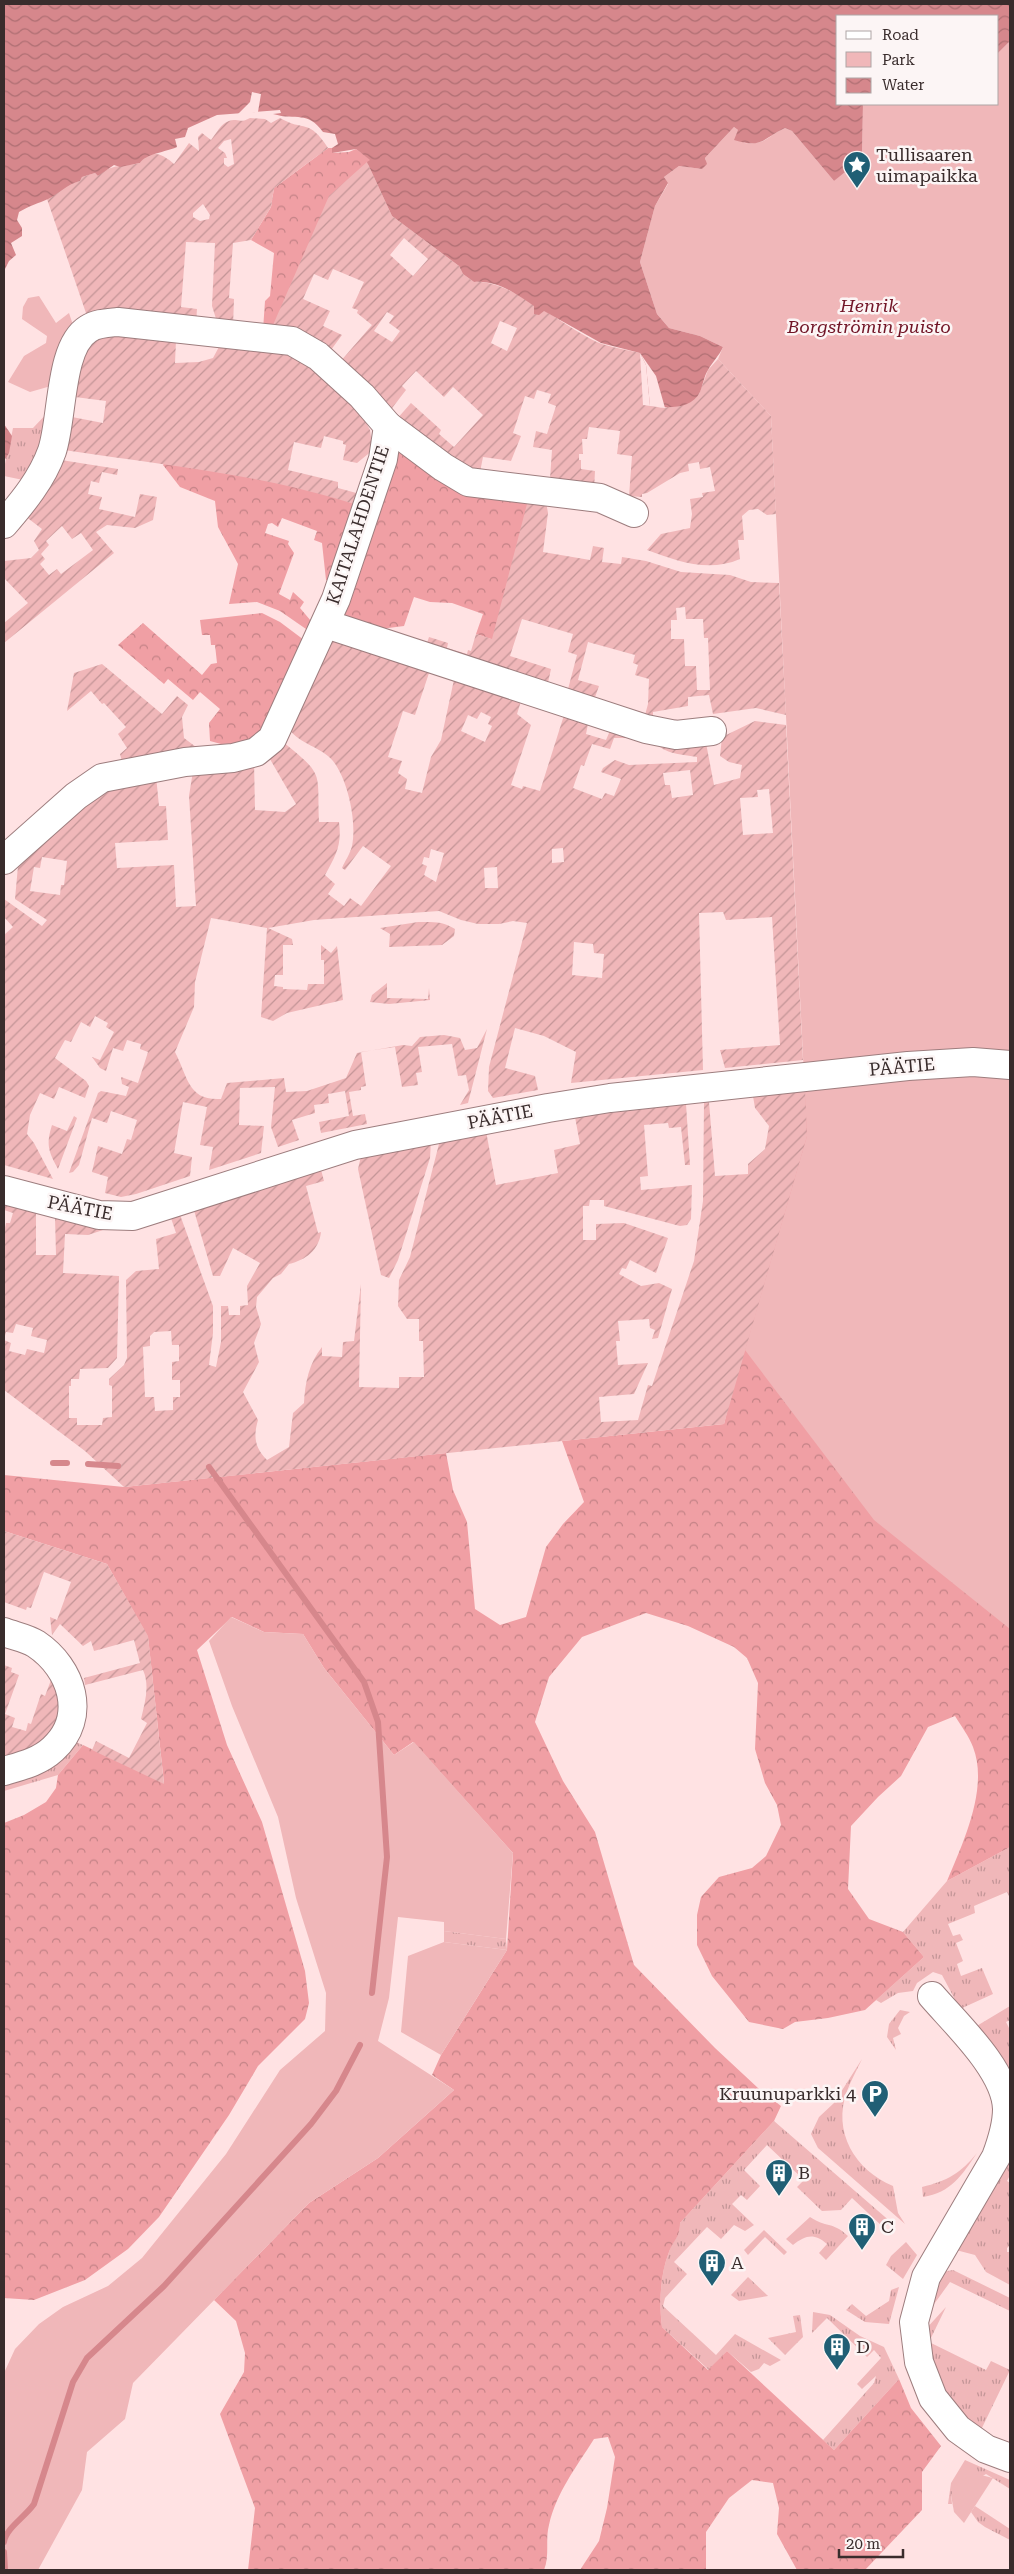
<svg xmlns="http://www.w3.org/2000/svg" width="1014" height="2574" viewBox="0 0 1014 2574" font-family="'Roboto Serif',serif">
<defs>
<pattern id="grass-tufts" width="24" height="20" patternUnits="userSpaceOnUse" patternTransform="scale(1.25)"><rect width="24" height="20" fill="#f0b7b9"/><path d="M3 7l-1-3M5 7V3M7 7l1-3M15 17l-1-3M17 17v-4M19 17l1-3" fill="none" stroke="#c39597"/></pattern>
<pattern id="forest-crowns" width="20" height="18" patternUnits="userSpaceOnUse" patternTransform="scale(1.25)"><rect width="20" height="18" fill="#f09fa4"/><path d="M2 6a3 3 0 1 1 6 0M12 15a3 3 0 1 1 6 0" fill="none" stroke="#c38286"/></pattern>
<pattern id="garden-furrows" width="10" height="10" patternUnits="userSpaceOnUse" patternTransform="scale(1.25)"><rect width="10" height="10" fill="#f0b7b9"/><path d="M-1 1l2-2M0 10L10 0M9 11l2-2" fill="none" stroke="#c39597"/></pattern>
<pattern id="water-waves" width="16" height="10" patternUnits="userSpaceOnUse" patternTransform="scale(1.25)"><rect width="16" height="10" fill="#d6878c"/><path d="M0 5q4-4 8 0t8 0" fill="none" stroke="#af6f73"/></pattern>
</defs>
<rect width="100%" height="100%" fill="#ffe2e3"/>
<g fill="url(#grass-tufts)">
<path d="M53 407 28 481 4 476C4 460 10 445 13 428H33Z"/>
<path d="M71 1740 83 1745 58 1775 4 1791V1781Z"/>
<path d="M1010 1847V1898L1007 1892 974 1906 975 1913 948 1924 953 1936 960 1934 963 1940 956 1943 963 1961 957 1964 961 1976 982 1968 993 1994 960 2009 942 1975 933 1972 917 1983 913 1991 898 1993 881 2003 876 2000 924 1957 903 1932 947 1881Z"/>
<path d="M444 1931 506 1939 507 1950 444 1942Z"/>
<path d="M1010 2006V2020L1006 2022 1010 2030V2078L970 2030Z"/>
<path d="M900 2010 910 2012 904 2016 898 2028 901 2034 893 2038 896 2050 887 2037 889 2024Z"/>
<path d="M862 2059C857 2070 851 2080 847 2091 832 2132 855 2170 893 2186L898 2213 905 2224 818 2148 811 2134 819 2117 834 2103Z"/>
<path d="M774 2121 892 2223 883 2227 852 2198 841 2210 822 2211 797 2187 804 2180 767 2145 744 2170 760 2186 747 2200 741 2195 732 2204 754 2225 745 2231 734 2225 721 2239 707 2227 674 2262 687 2274 665 2298 663 2306 716 2355 735 2334 781 2360 770 2366 764 2363 759 2369 751 2372 727 2351 709 2370 662 2327C659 2303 660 2275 669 2252 673 2239 680 2238 680 2223Z"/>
<path d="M977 2153C962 2175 951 2193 923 2197L922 2187C947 2181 961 2173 977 2153Z"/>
<path d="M1010 2156V2175L1007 2181 1010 2183V2245L1007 2248V2252H1010V2285L986 2272 975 2255 952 2249Z"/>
<path d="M810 2217C826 2228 832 2221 848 2236L826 2260 819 2253 827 2244C814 2233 806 2235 793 2245L786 2239Z"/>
<path d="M764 2230 787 2252 784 2255 765 2237 748 2255 744 2250Z"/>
<path d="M906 2242 917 2255 903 2279 886 2265 891 2256Z"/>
<path d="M953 2270 1010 2298V2311L950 2282 924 2318 937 2273Z"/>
<path d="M748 2277 768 2296 739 2301 731 2295Z"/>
<path d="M899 2287 889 2324 865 2322 846 2310 852 2304 866 2316 889 2301 891 2290Z"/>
<path d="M946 2307 929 2342 986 2370 991 2361 1010 2370 979 2434 946 2401 924 2331Z"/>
<path d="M813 2312 830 2315 860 2336 884 2347 899 2379 834 2450 823 2440 874 2383 876 2376 862 2389 857 2384 881 2358 874 2350 867 2357 827 2318 812 2333Z"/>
<path d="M800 2315 803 2337 785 2355 768 2338 796 2332 793 2316Z"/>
<path d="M965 2460 1010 2480V2489L986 2474 951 2495 952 2504H948L951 2483Z"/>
<path d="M975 2506 1010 2529V2540L985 2527 978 2522 971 2512Z"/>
</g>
<g fill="url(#forest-crowns)">
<path d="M328 148H332V153L349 152 356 149 371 160 294 302 314 334 263 330 265 301 270 296 274 253 251 240 271 207 274 188Z"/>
<path d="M183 437 357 505 334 583 326 580 322 543 314 540 317 531 282 518 278 527 272 523 268 524 265 533 289 541 288 544 294 553 279 594 290 600 293 592 304 602 300 608 311 621 306 629 280 611 257 602 229 604 238 564 218 527 215 501 180 487 163 465Z"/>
<path d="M405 451 538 501 517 607 503 643 476 634 483 614 452 603 430 602 414 597 404 626 365 631 342 616 392 460 398 452Z"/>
<path d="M262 613 280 622 308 643 256 743 221 744 210 741 209 723 220 709 200 692 193 700 168 679 164 684 118 645 143 623 202 675 211 664 217 663 215 645H211L210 635H202L200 620Z"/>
<path d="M1010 1076V1847L947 1881C963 1843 989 1788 973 1747 969 1736 961 1726 955 1716L928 1727 901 1776 878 1797 851 1826 848 1889 869 1919 903 1932 924 1957 865 2010 828 2018 795 2022 783 2029 749 2022 712 1976 697 1945V1915L701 1897 719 1877 752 1868 766 1856 781 1825 777 1805 765 1783 755 1749 758 1683 747 1658 734 1647 688 1626 646 1613 582 1637 549 1677 535 1722 563 1781 595 1832 634 1965 715 2048 758 2088 781 2106 774 2121 680 2223C680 2238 674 2239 669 2252 660 2275 659 2303 662 2327L708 2370 727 2351 834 2450 899 2379 911 2408 941 2446 922 2472V2510L865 2570H797L777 2534 779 2508 773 2483 752 2480 729 2498 706 2532V2570H580L599 2541 607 2508 615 2457 608 2437 594 2439C577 2466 556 2493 549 2525 545 2540 550 2555 544 2570H248L255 2508 220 2414 244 2372 245 2353 236 2321 214 2300 309 2203 378 2158 454 2090 432 2075 441 2055 507 1950 513 1853 413 1742 394 1755 324 1668 303 1634 264 1632 232 1617 197 1650 227 1745 262 1822 305 1971 309 2003 305 2019 258 2066 229 2115 159 2217 128 2249 85 2280 34 2300 4 2298V1823L24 1815 46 1802 56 1788 58 1775 83 1745 164 1783 148 1637 107 1564 4 1531V1475L124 1487 446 1453 453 1490 467 1522 475 1609 500 1625 526 1617 546 1547 563 1524 584 1502 562 1441 724 1424 805 1089Z"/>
</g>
<g fill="#f0b7b9">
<path d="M1010 41V1629L874 1520 745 1350 807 1136 771 416 718 359 723 347 700 336 669 328 657 314 640 262 655 206 668 184 664 177 679 166 702 169 706 160 705 158 734 127 738 130 744 143C767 145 767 136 785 128L792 131 834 181 862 155 863 104H998V53Z"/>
<path d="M39 296 56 323 69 313 74 328 51 386 30 392 8 382 24 356 46 343 47 336 22 319 23 307 28 298Z"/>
<path d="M231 1617 264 1632 303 1634 324 1668 394 1755 414 1742 513 1853 506 1939 444 1931V1922L398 1917 389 1998 378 2041 454 2090 378 2158 309 2203 133 2383 125 2419 87 2452 82 2490 38 2570H4V2373L15 2349 39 2324 63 2307 108 2286 142 2258 226 2154 280 2070 325 2031 326 1993 296 1898 278 1817 232 1706 209 1641Z"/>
<path d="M444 1942 507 1950 441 2055 401 2032 408 1956Z"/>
<path d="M977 2474 993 2478 964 2523 954 2512 951 2495 960 2480Z"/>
</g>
<g fill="url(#garden-furrows)" fill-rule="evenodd">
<path d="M250 118 265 119 271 123 280 118C304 132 309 118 328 148L274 188 271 207 251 240 233 243 229 298 234 299 233 326 218 325 212 306 215 243 186 242 181 307 197 309 196 322 87 316 47 199 69 184 80 181 82 177 95 173 98 176C112 163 124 167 140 163 149 147 164 155 174 164L189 143 199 151 198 137 202 133 211 140C216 134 221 123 229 121 237 118 240 124 250 118ZM231 139 234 164 228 167 224 164V158H227L225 153 218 148 224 141ZM203 204 210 215 209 219 200 221 193 217V213Z"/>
<path d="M367 162 392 216 459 266 463 274 474 282C511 279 566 330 602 344 615 348 628 350 640 353L643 405 665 408 699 394 708 370 718 359 771 416 776 514 767 515 758 509 749 510 742 516 744 540H738L740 559C708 573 677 561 647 550L661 534 690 528 692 514 690 499 703 497 702 493 715 491 710 467 700 469 699 462 688 464 689 471 680 473 647 493 642 494V497L629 496 632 456 617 454 620 431 589 427 587 439H582L583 454H579V460H581V469L595 471 594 490 550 479 552 450 533 447 536 431 547 434 556 406 548 403 551 394 537 390 534 399 525 396 513 433 521 436 511 461 483 457 480 472 471 474 396 420 411 403 441 430 439 434 454 447 483 415 453 387 444 397 416 371 402 386 406 390 389 412 340 362 372 325 357 313 358 310 352 308 364 282 333 269 328 280 314 274 303 299 330 311 323 326 342 335 328 354 270 332 329 196ZM404 238 428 259 413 276 390 255ZM387 312 394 316 389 323 400 331 392 342 374 331ZM500 321 517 328 507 351 491 343Z"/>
<path d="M116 335 176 340 175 363 199 362 213 358 220 345 282 349 304 358 359 410 370 430 373 450 357 463 343 460 346 445 343 444V441L324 436 321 448 294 442 288 470 338 482V488L360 494 357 505C263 474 162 465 64 450L72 417 103 423 106 401 75 397C81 363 76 341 116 335Z"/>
<path d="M61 460 118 469 117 475 102 472 99 483 91 481 88 494 102 497 99 509 135 517 140 494 157 497 153 520 135 528 107 525 96 532 114 553 4 643V623L28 603 4 578V561L31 558 39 550 34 541 42 529 25 516 56 477ZM62 526 72 539 81 533 93 550 61 574 57 569 49 575 40 564 45 559 41 554 49 545 46 541Z"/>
<path d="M528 500 546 502 548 513 543 552 590 560 593 546 604 548 602 562 621 564 622 557 646 561 681 572 730 575 751 582 779 583 786 715 756 708 713 714 709 695 688 697V706L653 712V717L645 715 648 704 649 679 635 675 638 665 633 663 635 655 588 642 578 680 599 686 594 700 567 693 577 655 568 652 573 634 522 619 510 656 551 669 547 687 425 649 429 637 448 643 447 648 467 654 468 650 471 651 476 634 492 639ZM685 607 686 619H703L704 638H708L710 690H697L696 666H685L684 639H671V620H677L676 608Z"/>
<path d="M338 637 431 667 415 715 403 711 388 757 402 761 398 773 407 779 405 789 422 793 431 757 441 740 455 675 522 698 517 714 531 725 511 785 522 789 523 786 540 791 565 712 589 719 586 734 606 740 612 726 630 732 628 738H614L610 749 592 744 584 766 581 765 573 788 602 799 605 793 614 796 621 779 601 772 603 768 615 760 629 765 697 762V757C680 754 661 754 652 738L706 743 714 785 740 778 742 765 729 762 720 756 722 737 755 721 786 725 803 1060 725 1068 720 1050 780 1045 772 917 726 920 723 912 699 913 703 1070 571 1083 576 1052 544 1036 515 1028 505 1068 535 1076 538 1090 493 1098 488 1091 489 1067 527 923 513 921 499 924H478L461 920 439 911 314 920 268 928 292 939 293 945H283V975H275L274 986 283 987V989L307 990 308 984H324V960H321V945L331 953 337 946 343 1000 287 1013 273 1021 261 1017 267 928 211 918 195 982 194 1007 175 1052C188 1077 188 1101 221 1099L227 1083 284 1078 286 1092 307 1091 346 1078 357 1053 403 1045 412 1046 420 1037 444 1035 460 1038 465 1050 477 1048 487 1029 468 1103 460 1105 469 1090 466 1075 458 1076 452 1044 418 1047 422 1072 416 1073 418 1085 402 1087 395 1047 361 1052 366 1086 361 1087V1090L349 1092 353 1116 365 1114 367 1124 321 1133 319 1122 349 1116 345 1091 328 1094 329 1103 314 1105 315 1113 292 1120 299 1140 278 1147 271 1127 275 1087 240 1088 239 1125 264 1126 261 1153 209 1170 213 1147 200 1145 207 1107 183 1102 174 1153 192 1157 190 1176 136 1194 121 1197 105 1193 108 1177 92 1172 98 1146 122 1154 127 1139 131 1140 137 1120 111 1111 107 1123 92 1118 79 1165 73 1172 69 1173 98 1093 101 1091 126 1096 129 1087 122 1084 121 1077 138 1083 148 1052 140 1049 141 1044 127 1040 123 1051 113 1048 106 1071 100 1068 92 1057 100 1060 114 1032 106 1027 108 1023 95 1016 90 1027 81 1022 71 1042 65 1040 55 1058 86 1081 89 1086 85 1098 59 1087 54 1099 40 1093 30 1115 27 1134 34 1143 53 1179 4 1165V935L13 927 4 917V899L42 926 47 920 15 899 19 855 98 787 156 776 159 806H166L168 840 115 843 117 868 174 865 176 907 196 906 189 796 193 771 254 761 255 810 285 812 296 804 267 754 283 742C325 776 317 771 319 822H339C342 845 336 855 325 875L335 884 328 894 344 906 350 898 361 906 391 866 363 846 345 870 342 868C345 861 350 854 352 846 357 822 348 780 333 761 322 747 299 744 289 729L328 640ZM481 712 491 717 488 724 492 726 485 742 461 731 468 715 477 719ZM690 770 693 795 672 798 670 785H665L663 773ZM769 789 773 833 743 835 740 798 758 797 757 790ZM563 848 564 862 552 863V849ZM431 849 444 853 436 882 424 875 427 866 422 864 424 857 429 858ZM42 857 67 861 64 885H61L60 895 30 891 34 867 40 868ZM497 867 498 888H485L484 868ZM574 942 593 944 594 953 604 954 602 978 572 975Z"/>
<path d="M102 664 162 714 177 696 188 705 182 717 184 738 196 747H204L123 765 120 754 127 748 118 734 126 727 104 703 102 704 91 691 67 711 74 673Z"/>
<path d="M418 922C432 922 443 921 455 929L454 936 442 945 389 947 390 934 380 928Z"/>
<path d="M387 983V998L428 999 429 988 430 1000 389 1004 370 1002 372 995Z"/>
<path d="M805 1089 807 1136 724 1424 124 1487 85 1451 4 1390V1233L6 1223H10L13 1213 4 1210V1204L36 1212V1255H56L55 1217 106 1229 88 1235 65 1234 63 1273 119 1276 117 1358 108 1368 80 1369 79 1379H71V1386H69V1418H77V1425H102L103 1418 112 1417V1386L109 1385V1379L124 1365 127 1358 126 1280 136 1271 159 1269 156 1239 176 1233 170 1215 179 1212 213 1306V1333L209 1365 216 1367 221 1342V1306H228L229 1315H240V1306L248 1305 247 1286 260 1263 233 1248 220 1276H213L193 1207 320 1166 324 1181 306 1186 318 1233 321 1232C319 1250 306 1260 289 1264L281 1274 273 1278 257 1297 256 1307 261 1324 254 1343 259 1362 243 1392 258 1420C253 1437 255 1448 267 1460L289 1447 293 1413 304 1403C305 1383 309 1363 322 1347V1356L342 1357 343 1342 354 1341 361 1284 359 1387 399 1388V1377H424L423 1341H419V1319H407L398 1306 399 1280 410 1257 440 1140 486 1131 496 1185 558 1173 554 1150 580 1144 575 1117 686 1104 690 1165H685L681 1127 669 1128 668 1123 644 1125 648 1176 640 1177 641 1190 692 1185 691 1219 687 1225 680 1226 604 1206V1200H590L589 1206H583V1240H596V1224L624 1223 668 1238 656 1273 630 1260 626 1269 622 1268 619 1274 641 1286 659 1283 672 1289 658 1338 652 1339 655 1330 650 1328 649 1319 618 1321 620 1341H616L618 1365 648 1363 634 1394 599 1397 601 1422 638 1420 648 1385 652 1386 694 1261 703 1201 704 1103 709 1102 715 1176 748 1174V1164L765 1149 769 1126 755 1108 753 1096ZM16 1324 33 1328 31 1336 47 1340 44 1353 27 1349 25 1355 9 1351 11 1343 4 1340 6 1332 13 1333ZM171 1331 172 1345H179V1361L172 1362V1380H180V1397H173V1410L155 1411 154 1397H145L143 1347 150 1346V1336L154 1332Z"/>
<path d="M74 1116 77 1118 58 1169C48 1151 46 1144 52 1125L67 1131Z"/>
<path d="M431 1141 430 1158 398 1260 389 1278 381 1275 358 1169 361 1156Z"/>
<path d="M4 1531 107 1564 148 1636 164 1784 92 1750 96 1741 129 1758 147 1723 141 1719C145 1702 150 1686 143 1670L85 1685 84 1678 140 1663 134 1640 94 1651 91 1641 83 1646 60 1624 52 1635 50 1617 57 1620 71 1582 44 1572 31 1608 27 1607 26 1610 4 1602Z"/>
<path d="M4 1665 12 1668 11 1672 19 1675 5 1714 15 1718 12 1727 26 1731 28 1723 31 1724 41 1694 45 1696 54 1672 62 1713 48 1742 4 1763Z"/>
</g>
<g fill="url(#water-waves)">
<path d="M4 4H1010V41L998 53V16H838V104H863L862 155 856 163 834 181 792 131 785 128C763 138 763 149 734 140L738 130 734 127 705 158 707 164 702 169 679 166 664 177 668 183 655 206 640 262 657 314 669 328 700 336 723 347C719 356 713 361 708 370 704 376 703 385 700 392 691 410 667 408 650 406L646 365 640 353 601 343 544 311 539 315 534 314V306C515 293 497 280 474 282L463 274 459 266 392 216 367 162 370 160 356 149 332 153V148L338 144 335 134 323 132C307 110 297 121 273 114L281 113 280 110 217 115 188 128 185 137 175 139 177 147C166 152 145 154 140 163L120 167 114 165 98 176 95 173 82 177 80 181C67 184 60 193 48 199 39 203 29 206 19 212L17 220 22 228V236L11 243 16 255 9 261 4 271Z"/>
<path d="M4 424 12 436 9 453 4 461Z"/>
</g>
<g fill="#ffe2e3">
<path d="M252 92 261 94 258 112 236 116 250 102Z"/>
<path d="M640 353 656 376 665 408 650 406 646 365Z"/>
</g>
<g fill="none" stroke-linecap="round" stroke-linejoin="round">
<g stroke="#d6878c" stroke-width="6">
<path d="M53 1463H67"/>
<path d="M88 1464 118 1466"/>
<path d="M209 1467 364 1682 378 1722 387 1857 372 1993"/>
<path d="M4 2542C6 2528 25 2517 34 2504L73 2382 87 2358 164 2286 311 2124 336 2091 360 2045"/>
<path d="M4 2552 5 2570"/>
</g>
<defs>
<g id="minor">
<path d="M388 426 443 467 468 482 600 498 634 513"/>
<path d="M4 524C23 502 42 479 52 451 63 418 59 347 88 329 97 323 108 323 118 322L292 341 318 356 362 396 388 426 383 459 336 599 272 739 256 752 233 758 185 762 102 778 76 796 4 860"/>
<path d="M326 624 646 729 676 735 712 731"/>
<path d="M4 1190 99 1215 133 1216 355 1145 548 1108 610 1098 908 1066 973 1062 1010 1065"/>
<path d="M4 1632C14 1636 27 1638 36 1644 72 1668 88 1717 53 1749 39 1762 21 1766 4 1771"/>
<path d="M932 1996C956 2024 1006 2070 1007 2109 1007 2126 1002 2141 996 2157L926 2277 914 2322 919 2362 933 2398 958 2429 986 2449 1010 2458"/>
</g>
</defs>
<use href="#minor" stroke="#9d7d7e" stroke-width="30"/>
<use href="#minor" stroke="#fff" stroke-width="28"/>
</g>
<defs>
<symbol id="sight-pin" viewBox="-11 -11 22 30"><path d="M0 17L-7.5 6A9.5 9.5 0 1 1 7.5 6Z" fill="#205f75" stroke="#fcf5f5"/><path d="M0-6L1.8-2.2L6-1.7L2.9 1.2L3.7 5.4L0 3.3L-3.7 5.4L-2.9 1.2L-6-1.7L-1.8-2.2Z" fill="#fff"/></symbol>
<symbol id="parking-pin" viewBox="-11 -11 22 30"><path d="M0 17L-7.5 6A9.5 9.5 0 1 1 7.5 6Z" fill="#205f75" stroke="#fcf5f5"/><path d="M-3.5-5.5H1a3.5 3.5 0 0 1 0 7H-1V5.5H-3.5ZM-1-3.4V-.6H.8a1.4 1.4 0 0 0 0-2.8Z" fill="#fff"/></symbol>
<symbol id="building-pin" viewBox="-11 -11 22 30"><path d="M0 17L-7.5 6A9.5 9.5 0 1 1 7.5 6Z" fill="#205f75" stroke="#fcf5f5"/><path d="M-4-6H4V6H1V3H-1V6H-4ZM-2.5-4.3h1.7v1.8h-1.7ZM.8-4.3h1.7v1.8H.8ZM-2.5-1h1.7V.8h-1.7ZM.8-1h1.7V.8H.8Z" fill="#fff"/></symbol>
</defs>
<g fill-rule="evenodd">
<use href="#sight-pin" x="841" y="149" width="32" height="43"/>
<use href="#parking-pin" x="859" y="2078" width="32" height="43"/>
<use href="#building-pin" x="763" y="2157" width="32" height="43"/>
<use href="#building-pin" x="846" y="2211" width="32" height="43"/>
<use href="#building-pin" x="696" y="2247" width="32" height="43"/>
<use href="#building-pin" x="821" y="2331" width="32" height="43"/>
</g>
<g text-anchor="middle" stroke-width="5" stroke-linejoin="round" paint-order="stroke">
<g font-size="18" fill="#392c2c" stroke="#fcf5f5" text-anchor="start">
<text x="876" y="161">Tullisaaren<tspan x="876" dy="21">uimapaikka</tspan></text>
<text x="856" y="2100" text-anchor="end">Kruunuparkki 4</text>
<text x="798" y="2179">B</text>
<text x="881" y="2233">C</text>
<text x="731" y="2269">A</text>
<text x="856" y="2353">D</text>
</g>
<g font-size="18" font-style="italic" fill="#711426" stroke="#fcf5f5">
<text x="869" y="312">Henrik<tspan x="869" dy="21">Borgströmin puisto</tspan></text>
</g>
<g font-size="18" fill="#392c2c" stroke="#fcf5f5">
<text transform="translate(358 525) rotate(-72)" y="6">KAITALAHDENTIE</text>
<text transform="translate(902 1067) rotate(-5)" y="6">PÄÄTIE</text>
<text transform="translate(500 1117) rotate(-11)" y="6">PÄÄTIE</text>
<text transform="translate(80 1208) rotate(11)" y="6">PÄÄTIE</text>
</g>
</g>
<rect width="1014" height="2574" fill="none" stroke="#392c2c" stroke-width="10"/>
<rect x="836" y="15" width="162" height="90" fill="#fcf5f5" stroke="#aea5a5"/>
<rect x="846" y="31" width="25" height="8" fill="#ffffff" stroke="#aea5a5"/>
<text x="882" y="40" font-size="15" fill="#392c2c">Road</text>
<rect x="846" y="52" width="25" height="15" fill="#f0b7b9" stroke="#aea5a5"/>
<text x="882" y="65" font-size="15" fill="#392c2c">Park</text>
<rect x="846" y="78" width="25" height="15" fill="url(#water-waves)" stroke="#aea5a5"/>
<text x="882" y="90" font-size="15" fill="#392c2c">Water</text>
<path d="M839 2549v8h64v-8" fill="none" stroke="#392c2c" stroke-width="2.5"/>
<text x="846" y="2549" font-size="15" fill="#392c2c" stroke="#fcf5f5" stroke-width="4" paint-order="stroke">20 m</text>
</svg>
